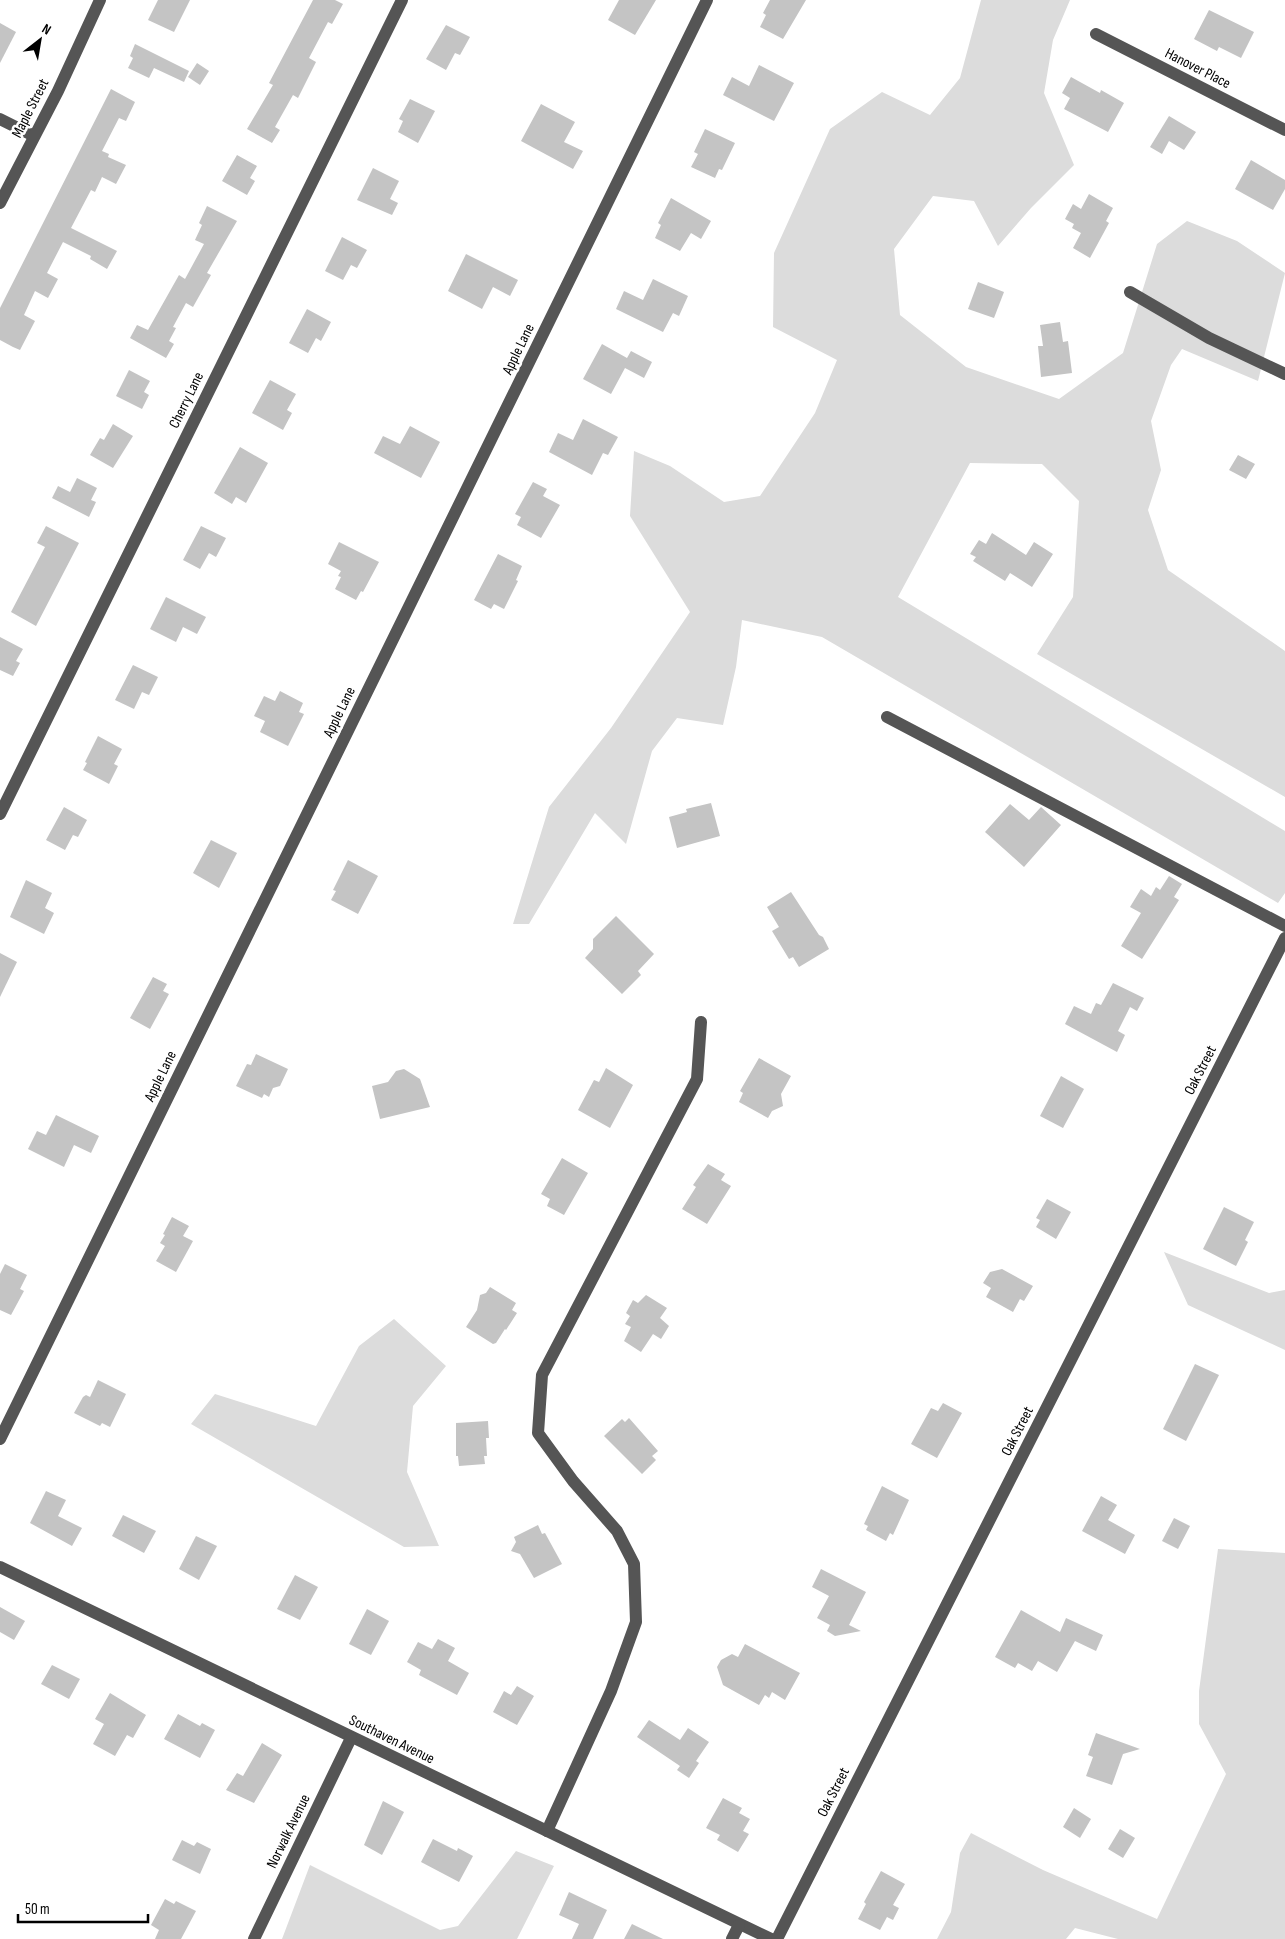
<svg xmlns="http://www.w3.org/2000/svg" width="1285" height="1939" viewBox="0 0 1285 1939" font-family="'Sofia Sans Condensed',sans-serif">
<rect width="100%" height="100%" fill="#fff"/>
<g fill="#dcdcdc">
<path d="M981 0H1070L1053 40 1044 93 1074 165 1031 208 998 246 974 201 933 196 894 249 900 315 966 367 1059 399 1123 353 1157 244 1187 221 1237 241 1285 273 1258 381 1182 349 1171 365 1151 421 1161 470 1148 510 1168 570 1285 651V797L1037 654 1073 597 1079 501 1042 464 970 463 898 597 1285 831V893L1278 903 822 637 742 620 736 667 723 725 677 718 652 751 626 844 595 813 529 924H513L549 807 611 728 690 612 630 516 634 451 670 466 724 502 760 496 815 413 837 360 773 327 774 253 830 129 882 92 930 115 960 78Z"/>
<path d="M1164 1252 1269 1293 1285 1290V1350L1188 1305Z"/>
<path d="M394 1319 446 1366 413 1406 407 1472 439 1546 404 1547 191 1424 215 1394 316 1426 359 1346Z"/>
<path d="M1218 1549 1285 1553V1939H1118L1075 1928 1066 1939H937L951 1912 960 1853 971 1833 1043 1870 1157 1919 1226 1774 1199 1724V1691Z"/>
<path d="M516 1851 554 1866 517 1939H282L310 1865 440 1930 458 1926Z"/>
</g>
<g fill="#c4c4c4">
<path d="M158 0H190L174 32 148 20Z"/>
<path d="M313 0H335L343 4 332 24 328 22 309 58 316 62 298 98 293 95 275 127 280 130 272 143 247 129 273 85 269 83Z"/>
<path d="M619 0H656L635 35 608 20Z"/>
<path d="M770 0H806L783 39 760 27 766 15 763 13Z"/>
<path d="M1209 10 1254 32 1241 58 1219 47 1217 51 1194 39Z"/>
<path d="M0 23 16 32 0 63Z"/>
<path d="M446 25 470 37 460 55 455 53 446 70 426 59Z"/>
<path d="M135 44 189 71 184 82 154 68 149 78 128 68 133 58 130 56Z"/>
<path d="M197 63 209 71 200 85 188 77Z"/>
<path d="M759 65 794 83 774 121 723 95 732 77 749 86Z"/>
<path d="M1071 77 1100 93 1101 90 1124 103 1108 132 1064 109 1070 98 1062 93Z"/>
<path d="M111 89 135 102 126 121 119 118 102 151 109 154 108 157 126 165 116 184 102 177 95 192 91 190 71 228 117 251 107 269 90 259 91 256 63 242 47 273 58 279 48 298 35 291 24 315 35 321 20 350 13 347 0 340V308Z"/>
<path d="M410 99 435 111 418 143 398 132 403 121 399 119Z"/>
<path d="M541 104 575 122 564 142 583 151 573 169 521 141Z"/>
<path d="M1169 116 1196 132 1184 150 1169 141 1162 154 1150 147Z"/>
<path d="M705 129 735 143 722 170 719 169 715 178 691 167 698 154 694 152Z"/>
<path d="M237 155 257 166 250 178 255 181 247 195 222 181Z"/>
<path d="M1251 160 1285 180V189L1273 210 1235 189Z"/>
<path d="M373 168 399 181 390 199 398 203 392 215 357 200Z"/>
<path d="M1089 194 1113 208 1106 221 1109 223 1090 258 1073 248 1081 233 1072 228 1074 224 1065 219 1073 204 1081 209Z"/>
<path d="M671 198 711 221 701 239 691 233 680 251 655 238 661 225 658 223Z"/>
<path d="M207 206 237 221 207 273 211 275 193 307 186 303 173 327 176 328 169 341 174 344 166 358 130 338 137 325 148 330 179 275 185 279 204 244 195 240 202 225 199 223Z"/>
<path d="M342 237 367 250 357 268 351 265 343 280 325 271Z"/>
<path d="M466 254 518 280 510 296 493 287 482 309 448 291Z"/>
<path d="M653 279 688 296 679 316 673 313 663 332 616 309 624 291 643 300Z"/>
<path d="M978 282 1004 292 994 318 968 309Z"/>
<path d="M307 309 331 322 321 341 316 338 308 353 289 343Z"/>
<path d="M1060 322 1063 342 1068 341 1072 373 1041 377 1038 346H1043L1040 325Z"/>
<path d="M602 344 627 358 631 351 652 362 644 378 625 368 611 394 583 379Z"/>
<path d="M129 370 150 381 144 392 149 395 142 409 116 396Z"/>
<path d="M270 380 296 394 287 410 292 413 283 430 252 413Z"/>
<path d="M583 419 618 437 608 455 603 453 592 475 549 452 558 433 573 440Z"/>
<path d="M113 424 133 436 113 468 90 455 100 438 104 440Z"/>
<path d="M410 426 440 442 421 478 374 453 383 436 400 444Z"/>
<path d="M240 447 268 463 246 503 236 497 232 504 214 493Z"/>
<path d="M1238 455 1255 464 1246 479 1229 470Z"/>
<path d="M77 478 97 488 91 500 96 502 89 517 52 498 58 486 70 492Z"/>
<path d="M533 482 547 489 543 496 560 505 541 538 517 525 521 517 515 514Z"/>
<path d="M46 526 79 543 36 626 11 612 45 547 37 543Z"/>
<path d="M201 526 226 538 216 557 209 553 200 569 183 560Z"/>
<path d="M992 533 1026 555 1034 542 1053 554 1032 587 1010 573 1005 581 973 561 976 557 970 554 979 540 986 544Z"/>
<path d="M339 542 379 562 363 592 361 591 356 600 335 589 341 577 338 576 341 571 328 564Z"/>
<path d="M498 554 522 566 516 580 518 581 504 609 494 604 491 609 474 600Z"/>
<path d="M166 597 206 617 197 634 183 627 176 642 150 629Z"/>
<path d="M0 637 23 649 16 661 20 663 13 676 0 670Z"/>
<path d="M133 665 158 677 149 695 142 692 134 709 115 700Z"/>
<path d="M280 691 303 703 299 712 304 714 288 746 260 732 265 721 254 716 264 696 275 701Z"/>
<path d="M98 736 122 749 114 764 118 766 109 784 83 770 87 763 85 762Z"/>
<path d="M711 803 720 836 677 848 669 817 687 812 686 809Z"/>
<path d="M1010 804 1029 820 1041 807 1061 825 1024 867 985 832Z"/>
<path d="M64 807 87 820 78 837 73 835 65 850 46 840Z"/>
<path d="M211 840 237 853 219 888 193 873Z"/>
<path d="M348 860 378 876 358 914 331 900 336 891 333 890Z"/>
<path d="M1169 876 1182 884 1174 897 1179 900 1142 959 1121 946 1141 913 1130 907 1141 889 1151 896 1156 887 1160 890Z"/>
<path d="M26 880 52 893 45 908 54 913 44 934 10 917Z"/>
<path d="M791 892 819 935 823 937 829 949 799 967 793 957 789 959 772 931 779 927 767 907Z"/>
<path d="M616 916 654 954 638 971 641 975 622 994 585 958 593 949V939Z"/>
<path d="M0 953 17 962 0 997Z"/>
<path d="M153 977 167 984 163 991 169 994 150 1029 130 1018Z"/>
<path d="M1113 983 1144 998 1137 1011 1130 1007 1118 1031 1125 1035 1117 1052 1065 1024 1074 1006 1091 1014 1096 1003 1101 1005Z"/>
<path d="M256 1054 288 1069 280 1086 273 1088 269 1097 264 1094 262 1098 236 1086 247 1064 251 1065Z"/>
<path d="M759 1058 791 1076 781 1094 783 1106 772 1111 768 1118 739 1102 743 1093 740 1091Z"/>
<path d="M606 1068 633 1085 610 1128 578 1110 594 1080 599 1082Z"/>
<path d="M404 1069 420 1079 430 1107 380 1119 372 1086 388 1082 396 1071Z"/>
<path d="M1061 1076 1084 1089 1063 1128 1040 1116Z"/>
<path d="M56 1115 99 1136 91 1153 74 1145 64 1167 28 1149 37 1131 46 1135Z"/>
<path d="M562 1158 588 1173 564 1215 547 1206 550 1199 541 1194Z"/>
<path d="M708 1164 725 1174 721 1180 731 1186 707 1224 682 1209 696 1187 693 1185Z"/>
<path d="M1047 1199 1071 1212 1056 1239 1036 1227 1040 1220 1036 1218Z"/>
<path d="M1224 1207 1254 1222 1245 1240 1248 1242 1236 1266 1203 1249Z"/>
<path d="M172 1217 189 1226 183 1236 193 1241 176 1272 156 1261 165 1246 160 1243 165 1235 163 1234Z"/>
<path d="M5 1264 27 1275 20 1289 24 1291 11 1315 0 1310V1274Z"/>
<path d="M1002 1269 1033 1286 1024 1301 1020 1299 1013 1312 986 1297 991 1288 983 1283 990 1272Z"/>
<path d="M490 1287 516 1303 512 1310 517 1313 506 1330 505 1329 496 1343 493 1344 466 1327 477 1310 480 1295 486 1293Z"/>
<path d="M646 1295 667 1308 660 1318 669 1326 661 1339 653 1334 641 1352 624 1341 631 1327 625 1324 630 1316 626 1313 633 1300 638 1303Z"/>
<path d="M1195 1364 1219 1375 1186 1441 1163 1429Z"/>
<path d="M98 1380 126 1394 110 1427 102 1423 100 1426 74 1413 83 1397 86 1395 90 1397Z"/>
<path d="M943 1403 962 1413 937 1458 911 1444 931 1408 938 1411Z"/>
<path d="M629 1418 658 1451 652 1456 656 1460 642 1474 604 1436 622 1419 625 1422Z"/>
<path d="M488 1421 489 1438H486L487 1456H484L485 1464 459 1466 458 1456H456V1423Z"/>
<path d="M882 1486 909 1500 893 1535 890 1533 886 1541 866 1530 868 1526 864 1524Z"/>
<path d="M46 1491 66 1500 58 1516 82 1528 72 1546 30 1523Z"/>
<path d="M1101 1496 1117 1505 1108 1520 1135 1535 1125 1554 1082 1531Z"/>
<path d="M123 1515 156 1531 144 1553 112 1536Z"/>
<path d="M1174 1518 1190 1526 1178 1549 1162 1541Z"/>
<path d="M538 1525 542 1534 545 1533 562 1564 534 1578 520 1554 511 1551 516 1542 514 1537Z"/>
<path d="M196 1536 217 1546 199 1580 179 1569Z"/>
<path d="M821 1569 866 1592 849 1625 861 1631 835 1636 827 1631 830 1625 817 1618 829 1596 812 1587Z"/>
<path d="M295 1575 318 1587 300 1620 277 1609Z"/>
<path d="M0 1607 25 1621 14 1640 0 1632Z"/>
<path d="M367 1609 389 1621 371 1655 349 1644Z"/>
<path d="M1021 1610 1060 1632 1066 1618 1103 1635 1096 1651 1075 1641 1057 1672 1038 1661 1032 1671 1018 1663 1015 1668 995 1657Z"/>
<path d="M438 1639 455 1648 448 1661 469 1673 457 1695 419 1675 421 1670 407 1662 418 1642 432 1649Z"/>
<path d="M745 1644 800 1673 785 1700 772 1692 769 1698 765 1695 759 1705 723 1685 717 1667 721 1660 732 1654 738 1657Z"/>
<path d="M52 1665 80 1679 69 1699 41 1684Z"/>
<path d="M517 1686 534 1696 517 1725 493 1712 504 1691 511 1695Z"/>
<path d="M110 1693 146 1715 133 1738 127 1735 115 1756 93 1744 104 1724 95 1719Z"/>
<path d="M178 1714 200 1726 202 1723 215 1730 200 1758 164 1739Z"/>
<path d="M649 1720 680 1740 688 1728 709 1742 696 1761 699 1763 689 1778 677 1770 680 1766 637 1737Z"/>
<path d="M1096 1733 1140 1749 1123 1754 1112 1785 1086 1776 1093 1757 1088 1755Z"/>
<path d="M262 1743 282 1755 254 1803 226 1790 237 1773 243 1776Z"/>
<path d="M723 1798 742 1808 739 1813 750 1819 743 1831 749 1834 738 1852 717 1840 720 1835 706 1828Z"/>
<path d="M383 1801 404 1812 382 1855 364 1845Z"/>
<path d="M1074 1808 1091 1819 1080 1838 1063 1827Z"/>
<path d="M1120 1829 1135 1838 1123 1858 1108 1849Z"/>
<path d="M433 1839 457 1851 458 1848 473 1856 459 1882 421 1862Z"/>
<path d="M182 1840 194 1846 197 1842 211 1849 200 1874 172 1860Z"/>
<path d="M881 1871 905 1884 893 1905 899 1908 893 1920 887 1917 880 1930 858 1919 866 1904 864 1902Z"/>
<path d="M569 1892 607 1910 593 1939H572L579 1924 559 1915Z"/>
<path d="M165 1899 174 1904 176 1901 196 1911 181 1939H155L159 1930 151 1925Z"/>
<path d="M632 1924 663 1939H624Z"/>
</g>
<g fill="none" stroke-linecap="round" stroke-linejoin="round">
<g stroke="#555" stroke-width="12">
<path d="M1096 34 1285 130"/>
<path d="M0 119 34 136"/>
<path d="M0 203 58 91 100 0"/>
<path d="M1130 292 1209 338 1285 374"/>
<path d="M887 717 1285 926"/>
<path d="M0 814 402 0"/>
<path d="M0 1439 707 0"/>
<path d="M0 1567 771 1939"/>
<path d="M547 1831 611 1691 636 1622 634 1564 617 1531 573 1481 538 1433 542 1375 697 1079 701 1022"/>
<path d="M254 1939 351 1738"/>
<path d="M732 1939 739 1925"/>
<path d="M777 1939 1285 938"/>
</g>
</g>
<g text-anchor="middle" stroke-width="5" stroke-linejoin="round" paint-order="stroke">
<g font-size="15" fill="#000" stroke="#fff">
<text transform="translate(1198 68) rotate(27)" y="5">Hanover Place</text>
<text transform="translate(30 108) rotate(-63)" y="5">Maple Street</text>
<text transform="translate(518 349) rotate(-64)" y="5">Apple Lane</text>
<text transform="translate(186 400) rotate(-64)" y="5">Cherry Lane</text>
<text transform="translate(339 712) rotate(-64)" y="5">Apple Lane</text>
<text transform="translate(1200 1070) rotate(-63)" y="5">Oak Street</text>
<text transform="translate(160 1076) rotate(-64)" y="5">Apple Lane</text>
<text transform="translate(1017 1431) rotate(-63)" y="5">Oak Street</text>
<text transform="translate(392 1739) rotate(26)" y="5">Southaven Avenue</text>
<text transform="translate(833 1792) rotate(-63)" y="5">Oak Street</text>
<text transform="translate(288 1831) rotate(-64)" y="5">Norwalk Avenue</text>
</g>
</g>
<g transform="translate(40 40) rotate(31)" stroke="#ffffff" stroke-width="4" paint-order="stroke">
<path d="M0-4L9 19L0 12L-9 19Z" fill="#000000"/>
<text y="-8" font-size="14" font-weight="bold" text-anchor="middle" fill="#000000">N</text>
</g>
<path d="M18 1914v8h130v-8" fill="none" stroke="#000000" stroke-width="2.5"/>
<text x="25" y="1914" font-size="15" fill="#000000" stroke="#ffffff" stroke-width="4" paint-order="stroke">50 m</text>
</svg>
